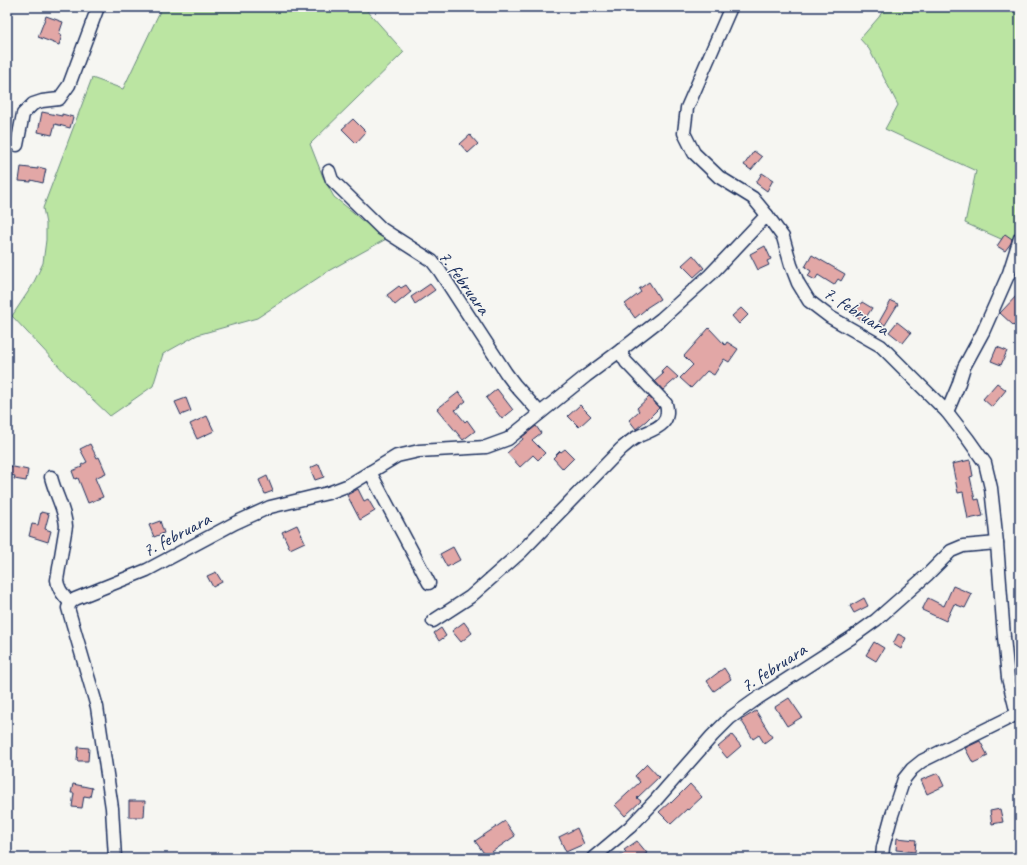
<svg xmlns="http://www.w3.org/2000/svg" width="1027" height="865" viewBox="0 0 1027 865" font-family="Caveat,sans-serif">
<rect width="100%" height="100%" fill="#f6f6f2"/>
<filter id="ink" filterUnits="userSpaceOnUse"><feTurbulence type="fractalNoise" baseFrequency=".025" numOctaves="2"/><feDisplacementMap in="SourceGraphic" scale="8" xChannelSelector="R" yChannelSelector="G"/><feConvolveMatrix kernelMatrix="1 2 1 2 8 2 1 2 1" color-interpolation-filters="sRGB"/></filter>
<g filter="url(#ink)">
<g fill="#bbe5a2" stroke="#6b8a80">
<path d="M162 7H364L404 52 310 144 323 177 334 197 353 212 360 219 388 238 330 270 257 318 197 335 163 354 153 386 110 416 69 377 12 316 32 286 43 263 46 240V224L43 208 92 78 123 89Z"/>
<path d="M885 7H1020V250L1010 243 965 223 976 171 885 129 898 105 869 49 860 39 879 17Z"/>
</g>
<g fill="#e2a7a6" stroke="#1b2f5e">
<path d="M46 16 63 22 59 34 62 35 59 45 38 37Z"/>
<path d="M42 112 62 116V114L73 117 70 128 55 124 52 135 38 132Z"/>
<path d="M353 119 366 132 356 143 342 129Z"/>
<path d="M470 135 478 144 468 153 460 144Z"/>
<path d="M754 151 762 157 751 170 744 165Z"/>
<path d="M21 167 38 169V167L46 169 43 183 31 180V182L19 181Z"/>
<path d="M762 173 773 180 767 191 756 183Z"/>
<path d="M1005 234 1012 239 1011 243 1005 251 997 246Z"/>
<path d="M765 246 771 259 767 261 769 265 758 270 750 254Z"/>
<path d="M693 255 704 268 694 277 682 265Z"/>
<path d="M812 255 845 274 841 281 838 279 834 285 818 275 815 280 808 276 811 271 805 267Z"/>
<path d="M649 282 660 299 646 308V309L635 318 625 304 641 292 639 289Z"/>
<path d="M430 284 435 290 415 304 411 297Z"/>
<path d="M406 285 411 292 395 305 387 295 399 286 401 288Z"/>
<path d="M1020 292V320L1014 326 1000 313Z"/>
<path d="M891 301 898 304 885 325 879 322Z"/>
<path d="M862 302 872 308 863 322 853 315Z"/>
<path d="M741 308 748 315 739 324 732 316Z"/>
<path d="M897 322 911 333 903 343 889 332Z"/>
<path d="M709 328 725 345 727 342 738 349 729 362 724 359 714 375 707 371 691 388 680 378 693 365 684 356Z"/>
<path d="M997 347 1007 351 1001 365 991 361Z"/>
<path d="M666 366 678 377 663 390 655 381 663 374 661 371Z"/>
<path d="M997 383 1006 390 992 407 983 399Z"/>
<path d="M497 389 513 410 502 419 486 398Z"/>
<path d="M459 392 466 401 455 410 465 422 467 420 475 431 463 440 437 409Z"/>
<path d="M649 397 659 408 646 421 636 429 629 420 639 411 637 408Z"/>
<path d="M186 398 191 411 181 415 175 402Z"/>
<path d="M580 405 591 416 579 427 568 416Z"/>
<path d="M207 416 214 431 197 439 190 424Z"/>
<path d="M536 426 541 433 532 440 545 453 538 460 533 455 520 467 507 453 523 439 522 437Z"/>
<path d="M90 444 97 458 99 457 106 473 95 478 103 497 88 503 78 478 75 479 72 471 82 467 81 465 87 462 80 449Z"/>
<path d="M565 449 574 458 563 469 553 458 560 451 561 452Z"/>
<path d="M970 460 973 476 970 477 975 500 979 499 983 516 968 519 963 492 958 493 952 464Z"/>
<path d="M319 464 324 477 315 480 310 468Z"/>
<path d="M9 466 28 470 26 481 14 479 15 476 7 474Z"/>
<path d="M267 476 273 491 265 494 259 480Z"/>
<path d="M358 489 364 501 368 499 375 511 360 520 347 495Z"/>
<path d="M41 512 49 514 45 529 51 531 48 542 29 536 32 524 38 525Z"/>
<path d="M160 521 164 533 154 537 149 525Z"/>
<path d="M297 525 305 542 290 549 282 532Z"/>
<path d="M453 547 460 560 447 567 440 554Z"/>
<path d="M216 572 222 582 213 587 207 576Z"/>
<path d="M953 586 972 594 965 608 954 604 946 621 922 610 928 598 944 606Z"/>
<path d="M864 598 868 606 854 613 850 606Z"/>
<path d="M464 622 472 633 461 642 452 631Z"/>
<path d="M441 628 446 636 439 641 434 633Z"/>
<path d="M898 634 906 638 901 649 893 644Z"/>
<path d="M874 642 884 648 876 661 866 655Z"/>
<path d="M724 668 731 679 714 691 707 681Z"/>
<path d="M789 698 802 717 787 726 775 707Z"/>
<path d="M756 711 772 737 764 743 759 735 753 739 741 720Z"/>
<path d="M732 735 741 746 727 758 718 747Z"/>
<path d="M980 741 988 756 973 763 965 748Z"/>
<path d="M78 747 89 748 88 761H77Z"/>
<path d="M647 764 659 777 637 798 641 801 625 816 615 805 640 782 635 776Z"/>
<path d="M938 773 944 786 927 794 921 780Z"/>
<path d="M73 784 92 788 90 797 84 796 82 808 72 807 74 793H71Z"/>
<path d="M690 784 702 797 688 810 687 809 671 824 659 812 670 802 671 803Z"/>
<path d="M129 801H145L144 817H129Z"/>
<path d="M1000 809 1003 822 992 824 990 811Z"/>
<path d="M505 821 515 836 486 856 475 841Z"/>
<path d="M577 828 584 844 566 852 559 837Z"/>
<path d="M897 838 916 840 915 852 896 850Z"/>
<path d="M637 841 647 853 640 858H618L626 852 624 850Z"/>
</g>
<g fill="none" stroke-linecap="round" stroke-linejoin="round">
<defs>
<g id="minor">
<path d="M731 7 687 108 684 133 694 153 719 177 753 198 767 215"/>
<path d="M17 145 23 114 33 104 42 101 59 99 69 85 98 7"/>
<path d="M329 171 332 180 382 229 432 261 439 270 506 373 515 385 540 413"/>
<path d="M947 412 958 386 964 367 983 332 1009 273 1020 238"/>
<path d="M370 472 429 583"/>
<path d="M51 477C55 494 65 509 66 526L57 580C58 590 64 595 70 603"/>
<path d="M433 621 470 597 521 552 621 449C626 445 631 440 637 437 652 429 672 427 666 404L626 362 623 357 621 350"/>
<path d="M115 858 112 808 97 707 68 608 70 603 75 599 147 570 235 523 270 507 328 493 349 485 397 456 419 451 486 447 508 439 586 376 621 350 661 319 710 275 767 215 783 237 791 265 798 283 809 301 830 317 881 346 947 412 968 439 985 463 991 488 997 543 1004 637 1008 678 1017 714 1020 716"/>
<path d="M593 858 630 827 655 801 712 736 730 718 758 698 851 638 876 620 927 575 951 551 963 546 997 543"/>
<path d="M882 858 883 847 891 818 904 779 912 769 922 761 1017 714"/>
</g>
</defs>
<use href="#minor" stroke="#1b2f5e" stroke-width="15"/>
<use href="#minor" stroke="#f6f6f2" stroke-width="12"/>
</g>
</g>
<g text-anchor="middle" stroke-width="3" stroke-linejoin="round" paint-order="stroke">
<g font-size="19" fill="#1b2f5e" stroke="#f6f6f2">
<text transform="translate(465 282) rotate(54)" y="7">7. februara</text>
<text transform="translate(857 310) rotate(33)" y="7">7. februara</text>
<text transform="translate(176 534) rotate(-28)" y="7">7. februara</text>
<text transform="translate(773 667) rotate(-33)" y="7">7. februara</text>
</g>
</g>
<rect width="1027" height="865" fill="none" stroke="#f6f6f2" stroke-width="24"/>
<rect x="12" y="12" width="1003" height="841" fill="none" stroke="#1b2f5e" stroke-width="1.5" filter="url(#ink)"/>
</svg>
